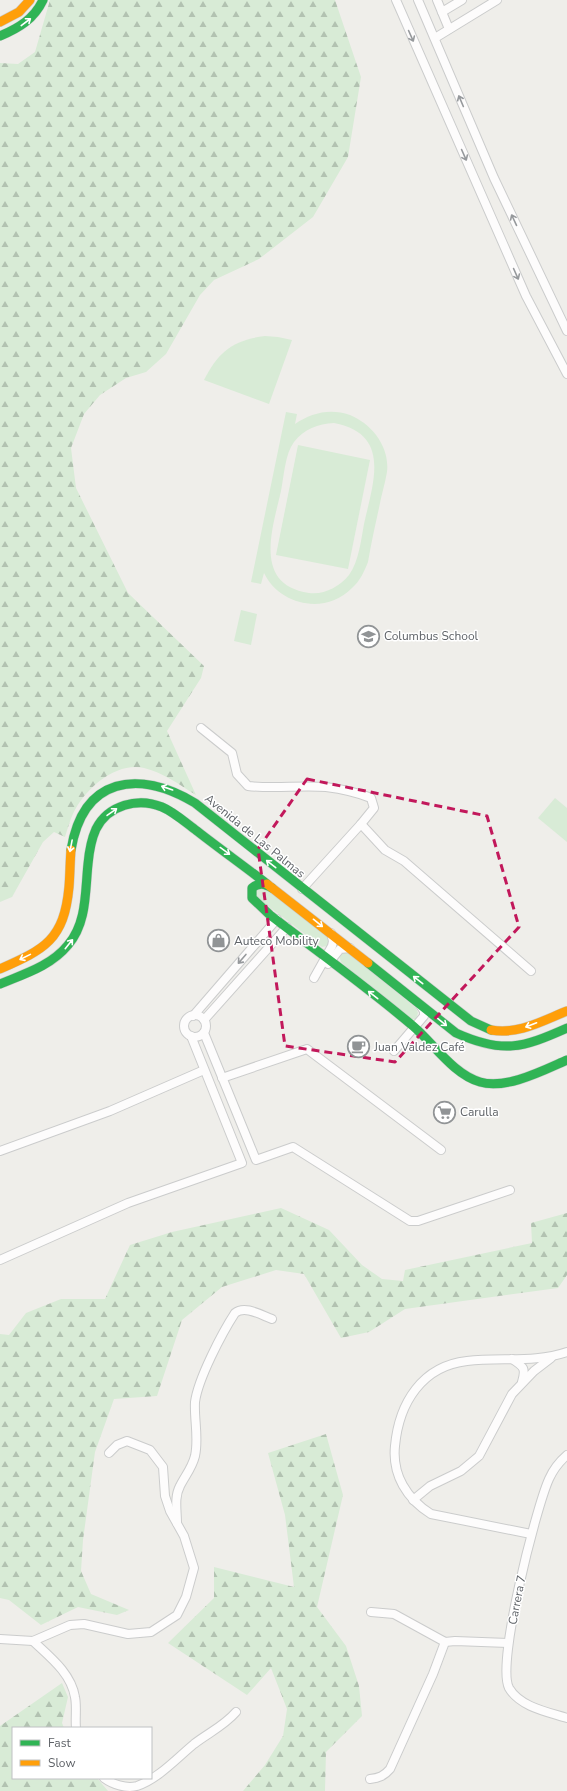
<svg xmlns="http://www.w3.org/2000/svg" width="567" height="1791" viewBox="0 0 567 1791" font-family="'Nunito Sans',sans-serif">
<defs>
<pattern id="forest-firs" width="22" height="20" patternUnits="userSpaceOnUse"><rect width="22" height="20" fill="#d8ebd6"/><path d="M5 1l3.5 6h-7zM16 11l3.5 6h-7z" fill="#b2c2b1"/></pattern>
</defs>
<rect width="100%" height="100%" fill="#efeeea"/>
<g fill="#d8ebd6" fill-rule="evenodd">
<path d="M265 336 278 337 292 340 269 404 204 380C218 352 233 340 265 336Z"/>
<path d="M286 412 297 414 295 424C311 413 330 408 350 415 372 424 390 447 387 472 385 484 381 496 379 508 375 526 371 544 368 562 364 572 360 581 352 588 326 615 280 606 264 573L261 584 251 582ZM334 423C392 434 373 483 364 524 361 540 359 561 349 575 339 587 324 595 309 593 252 585 273 527 281 491 284 476 285 454 294 442 304 429 318 424 334 423Z"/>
<path d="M298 445 370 460 348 569 276 555Z"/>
<path d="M241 610 257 614 251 645 234 641Z"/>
<path d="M555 798 567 808V842L538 818Z"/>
<path d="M264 888 326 935 329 942 327 946 322 947 256 897 254 889Z"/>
<path d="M342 952H347L416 1008 418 1013 416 1019H408L341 962 339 956Z"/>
</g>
<g fill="url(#forest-firs)">
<path d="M50 0H335L361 77 348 157 313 217 259 259 214 280 200 295 166 354 146 372 126 378 100 395 84 414 71 448 76 488 128 593 204 666 201 678 167 731 196 795C180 785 162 772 144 768 117 762 89 786 76 808 71 816 68 828 65 837L54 832 43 842 12 897 0 902V63L18 64 35 52Z"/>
<path d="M281 1208 329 1230 362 1265 382 1279 403 1281 405 1270 532 1243 531 1223 567 1213V1275L558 1288 405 1309 369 1332 341 1338 304 1274 276 1270 222 1287 182 1320 157 1396 114 1399 95 1452 83 1540 81 1571 91 1594 129 1610 117 1615 78 1607 41 1625 9 1600 0 1598V1334L9 1335 26 1313 61 1299H105L130 1245 172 1232Z"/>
<path d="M326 1434 343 1495 317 1607 346 1646 359 1686 362 1716 326 1752 325 1791H243L265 1765 283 1736 287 1709 271 1668 247 1695 168 1643 214 1598V1567L294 1587 285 1515 268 1453Z"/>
<path d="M62 1683 68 1697 62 1723 64 1728H13V1778H97L108 1791H0V1726Z"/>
</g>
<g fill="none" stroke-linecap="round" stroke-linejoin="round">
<defs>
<g id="street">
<path d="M396 0 526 296 567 374"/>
<path d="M418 0 494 178 567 331"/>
<path d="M437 0 449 29"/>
<path d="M442 12 462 0"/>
<path d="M435 38 497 0"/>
<path d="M201 728 232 753 237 774 248 786C274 789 300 785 326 787 342 789 356 792 371 798L374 808 361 824"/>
<path d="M302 889 361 824 385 850 404 861 531 971"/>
<path d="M328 964 340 949 350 948"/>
<path d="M314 978 332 946 333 941 331 933"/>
<circle cx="195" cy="1026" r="11"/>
<path d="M193 1016 277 919"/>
<path d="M204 1020 287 927"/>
<path d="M204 1033 256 1160 293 1147 410 1221H418L510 1190"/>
<path d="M394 1051 424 1016V1011L420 1005"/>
<path d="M222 1078 307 1049 441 1150"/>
<path d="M0 1151 110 1111 204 1070"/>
<path d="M0 1260 128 1203 242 1163 191 1036"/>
<path d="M512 1359C524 1367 526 1368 522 1382"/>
<path d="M567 1455C560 1461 553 1470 549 1479 536 1508 496 1664 509 1688 520 1707 548 1712 567 1718"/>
<path d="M413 1500 430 1486 461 1471 479 1456 512 1394 534 1371 551 1358"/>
<path d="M177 1523C177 1511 174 1497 180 1486 185 1476 192 1468 195 1456 199 1438 194 1420 195 1402 198 1379 222 1333 235 1313 245 1305 261 1315 272 1319"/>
<path d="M531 1534 431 1514C407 1499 392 1475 395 1446 399 1403 422 1366 467 1361 501 1357 535 1363 567 1352"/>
<path d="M371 1612 394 1614 445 1642 455 1641 508 1643"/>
<path d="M0 1639 33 1641 70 1625 84 1624 128 1634 151 1632 177 1615 186 1597 194 1568 184 1536 170 1511 165 1496 163 1467 150 1450 127 1441 117 1445 109 1453"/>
<path d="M33 1641C50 1657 71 1673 75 1697 77 1707 75 1718 76 1728"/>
<path d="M104 1778C112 1784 126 1789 137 1786 158 1779 177 1758 194 1744 208 1733 224 1726 236 1712"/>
<path d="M370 1779C379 1778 384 1776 390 1769L433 1674 445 1642"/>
</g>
<g id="fast">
<path d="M0 36C19 28 34 19 43 0"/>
<path d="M71 850C83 777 138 769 195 803L471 1021 491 1030"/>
<path d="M272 888C265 884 259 882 252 888V898L270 915C318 952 367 987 413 1026 434 1044 453 1074 480 1082 506 1090 544 1070 567 1060"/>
<path d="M368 963 456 1033C503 1054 522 1048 567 1028"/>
<path d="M0 984C24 974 51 966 68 945 87 923 85 892 88 864 89 853 91 840 96 829 108 805 138 797 162 807 174 812 186 823 197 831 220 849 244 866 267 884"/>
</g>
<g id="slow">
<path d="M0 22 19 12 30 0"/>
<path d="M267 884 368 963"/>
<path d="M0 969C45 949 64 940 69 887 70 875 70 862 71 850"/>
<path d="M491 1030C518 1035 542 1021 567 1011"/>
</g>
</defs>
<use href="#street" stroke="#cbcccc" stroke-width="10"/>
<use href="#fast" stroke="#cacacb" stroke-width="10"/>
<use href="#slow" stroke="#cacacb" stroke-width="10"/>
<use href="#street" stroke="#fdfcfc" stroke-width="8"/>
<use href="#fast" stroke="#30b455" stroke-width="9"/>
<use href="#slow" stroke="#ff9f0a" stroke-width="9"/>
</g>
<defs><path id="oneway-shaft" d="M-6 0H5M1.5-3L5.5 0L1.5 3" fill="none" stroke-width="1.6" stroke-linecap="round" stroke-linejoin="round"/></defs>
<g stroke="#fff">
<use href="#oneway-shaft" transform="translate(26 22) rotate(-37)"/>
<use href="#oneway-shaft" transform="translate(167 788) rotate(-161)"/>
<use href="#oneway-shaft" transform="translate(112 812) rotate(-35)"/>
<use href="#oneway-shaft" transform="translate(71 846) rotate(101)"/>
<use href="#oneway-shaft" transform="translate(225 851) rotate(36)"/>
<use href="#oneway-shaft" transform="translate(271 864) rotate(-142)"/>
<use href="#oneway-shaft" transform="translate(318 923) rotate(39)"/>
<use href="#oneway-shaft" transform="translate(69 944) rotate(-51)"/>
<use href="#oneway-shaft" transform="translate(25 957) rotate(154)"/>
<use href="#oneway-shaft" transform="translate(418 980) rotate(-142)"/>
<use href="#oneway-shaft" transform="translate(373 995) rotate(-142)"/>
<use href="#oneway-shaft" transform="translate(442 1022) rotate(39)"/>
<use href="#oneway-shaft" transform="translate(531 1025) rotate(159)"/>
</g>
<g stroke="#96999c">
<use href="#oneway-shaft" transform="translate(411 36) rotate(66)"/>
<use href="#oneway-shaft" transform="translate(461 101) rotate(-113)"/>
<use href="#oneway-shaft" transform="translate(464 155) rotate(66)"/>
<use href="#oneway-shaft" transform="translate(514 220) rotate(-115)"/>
<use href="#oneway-shaft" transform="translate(516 274) rotate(66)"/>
<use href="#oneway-shaft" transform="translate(242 959) rotate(131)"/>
</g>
<path fill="none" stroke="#c2185b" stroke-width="3" stroke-dasharray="8 5" stroke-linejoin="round" d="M307 779 487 816 519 927 395 1062 285 1046 258 849Z"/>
<defs>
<symbol id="school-ring" viewBox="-11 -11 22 22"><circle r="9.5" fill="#fff" stroke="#919496" stroke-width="1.5"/><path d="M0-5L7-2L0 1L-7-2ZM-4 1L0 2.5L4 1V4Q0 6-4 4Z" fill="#919496"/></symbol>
<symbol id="shop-ring" viewBox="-11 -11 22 22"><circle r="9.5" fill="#fff" stroke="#919496" stroke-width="1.5"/><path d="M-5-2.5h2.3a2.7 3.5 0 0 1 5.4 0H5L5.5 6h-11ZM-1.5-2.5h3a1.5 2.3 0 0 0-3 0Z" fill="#919496"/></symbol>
<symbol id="cafe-ring" viewBox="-11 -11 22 22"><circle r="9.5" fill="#fff" stroke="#919496" stroke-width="1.5"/><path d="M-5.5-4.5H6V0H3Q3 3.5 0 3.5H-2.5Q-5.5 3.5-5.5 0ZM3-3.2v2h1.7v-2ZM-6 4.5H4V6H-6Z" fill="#919496"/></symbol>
<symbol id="supermarket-ring" viewBox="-11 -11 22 22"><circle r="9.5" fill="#fff" stroke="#919496" stroke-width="1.5"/><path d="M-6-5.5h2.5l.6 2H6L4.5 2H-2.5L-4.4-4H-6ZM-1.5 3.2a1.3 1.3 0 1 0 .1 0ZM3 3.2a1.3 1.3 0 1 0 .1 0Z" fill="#919496"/></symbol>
</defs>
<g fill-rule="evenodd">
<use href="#school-ring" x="356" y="624" width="25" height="25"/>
<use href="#shop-ring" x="206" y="928" width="25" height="25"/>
<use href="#cafe-ring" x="346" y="1034" width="25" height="25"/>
<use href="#supermarket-ring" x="432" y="1100" width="25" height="25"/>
</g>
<g text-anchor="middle" stroke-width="3" stroke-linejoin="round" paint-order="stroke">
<g font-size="12" fill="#5f6368" stroke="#fff" text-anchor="start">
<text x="384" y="640">Columbus School</text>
<text x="234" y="945">Auteco Mobility</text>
<text x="374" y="1051">Juan Valdez Café</text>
<text x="460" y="1116">Carulla</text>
</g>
<g font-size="12" fill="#5f6368" stroke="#fff">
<text transform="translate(255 836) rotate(39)" y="4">Avenida de Las Palmas</text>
<text transform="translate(517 1600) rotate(-79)" y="4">Carrera 7</text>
</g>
</g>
<rect x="12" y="1727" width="140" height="52" fill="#ffffff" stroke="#bfc1c3"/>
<rect x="20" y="1740" width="20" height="6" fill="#30b455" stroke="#bfc1c3"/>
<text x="48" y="1747" font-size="12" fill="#5f6368">Fast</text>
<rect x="20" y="1760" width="20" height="6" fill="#ff9f0a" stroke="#bfc1c3"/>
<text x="48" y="1767" font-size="12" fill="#5f6368">Slow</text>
</svg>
